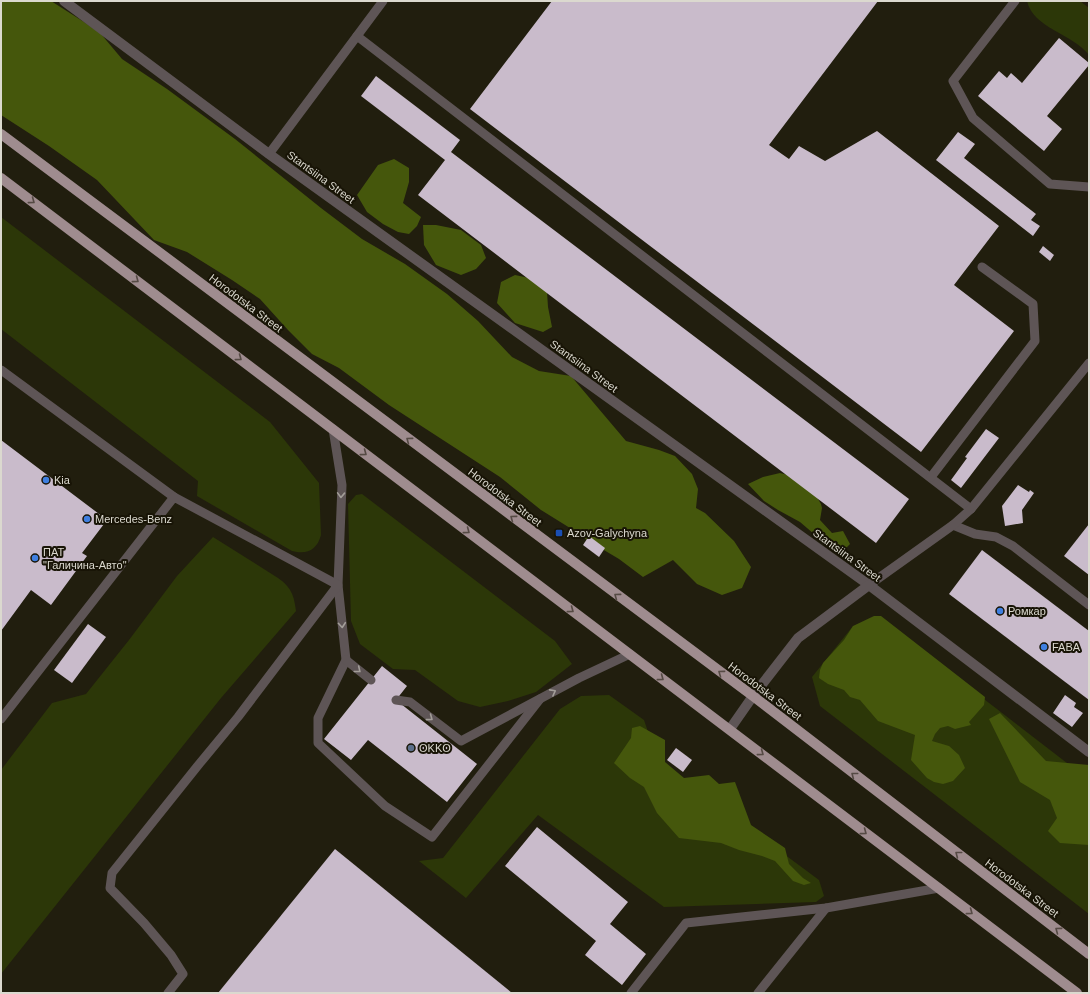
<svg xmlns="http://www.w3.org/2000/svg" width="1090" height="994" viewBox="0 0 1090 994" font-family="Arial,sans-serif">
<rect width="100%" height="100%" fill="#211e0e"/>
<g fill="#2c3708">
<path d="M1027 1H1080L1089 8V55C1073 34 1033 28 1027 1Z"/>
<path d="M1 217 270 422 319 483 321 535C317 550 307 555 292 551L197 496 198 481 1 329Z"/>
<path d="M362 494 555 641 572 664 536 692 508 701 480 707 458 701 415 670 393 669 360 644 351 621 348 504 356 495Z"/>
<path d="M213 537 278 578C291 587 294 595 296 611L221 698 1 974V770L52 703 86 694 129 640 177 576Z"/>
<path d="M884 622 1089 780V914L820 706 812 677 853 626Z"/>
<path d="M609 695 644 720 658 761 819 880 824 896 816 902 664 907 538 815 466 898 419 861 443 858 560 709 581 696Z"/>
</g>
<g fill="#45570c">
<path d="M1 1H51L84 22 101 34 122 59 167 89 235 139 321 208 362 239 405 264 447 294 478 321 512 357 539 371 571 376 626 441 659 450 675 456 692 474 698 489 696 508 705 513 734 541 751 567 742 588 722 595 697 584 673 560 643 577 619 559 587 540 570 528 541 510 500 477 389 405 339 368 312 354 288 330 260 299 232 280 187 252 154 240 97 180 49 146 1 115Z"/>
<path d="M394 159 409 168V182L403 203 421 217 417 226 409 234 398 232 383 224 367 212 357 195 378 165Z"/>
<path d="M423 225H436L461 230 481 245 486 258 476 269 461 275 436 265 424 245Z"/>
<path d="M515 275 534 279 547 292 548 307 552 327 543 332 515 323 497 303 501 282Z"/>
<path d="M780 473 797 477 812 489 821 504 822 508 820 520 832 533 843 531 850 544 843 551 821 540 800 522 778 510 764 501 748 484 763 477Z"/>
<path d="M874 616H881L985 697 984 705 969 722 971 725 955 729 948 726 940 728 935 734 932 741 949 746 959 755 965 768 953 781 943 784 934 782 927 778 911 760 915 735 878 721 860 700 850 697 844 690 828 684 819 678 820 670 823 663 844 640 853 626Z"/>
<path d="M1000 713 1046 761 1089 765V845L1060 843 1048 831 1057 818 1050 800 1020 782 989 719Z"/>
<path d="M640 726 665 740V762L684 778 709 775 719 784 735 782 751 825 785 848 789 864 803 878 811 883 804 885 793 881 775 861 762 856 739 850 721 843 679 838 657 813 644 787 630 778 614 763 631 738 632 728Z"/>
</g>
<g fill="#c9bbcb">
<path d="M552 1H878L769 145 789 159 799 146 825 161 877 131 999 226 954 285 1014 331 921 452 470 109Z"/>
<path d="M1059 38 1089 63V65L1047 116 1062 129 1044 151 978 96 999 71 1007 78 1011 73 1022 83Z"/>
<path d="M376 76 460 140 451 152 909 499 876 543 418 195 445 160 361 96Z"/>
<path d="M958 132 975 144 964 158 1036 214 1031 220 1040 226 1033 236 936 160Z"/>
<path d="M1043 246 1054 255 1050 261 1039 252Z"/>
<path d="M986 429 999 438 961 488 951 480 967 458 965 457Z"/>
<path d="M1 440 107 520 82 553 87 556 51 605 31 590 1 631Z"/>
<path d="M1018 485 1029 492 1030 490 1034 493 1022 510 1023 523 1005 526 1002 506Z"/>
<path d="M1089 524V575L1064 556Z"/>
<path d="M589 536 605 548 599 557 583 545Z"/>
<path d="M982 550 1089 631V700L949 594Z"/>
<path d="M88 624 106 637 72 683 54 670Z"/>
<path d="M382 666 407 686 396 700 477 764 447 802 368 740 351 760 324 739Z"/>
<path d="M1065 695 1076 703 1074 707 1083 713 1072 727 1053 713Z"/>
<path d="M676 748 692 760 683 772 667 760Z"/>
<path d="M537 827 628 902 610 924 646 954 622 985 585 955 596 941 505 866Z"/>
<path d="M335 849 512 993H218Z"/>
</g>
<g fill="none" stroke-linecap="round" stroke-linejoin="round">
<g stroke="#5e5556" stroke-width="9">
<path d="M1015 1 953 81 973 118 1050 184 1089 187"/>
<path d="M357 36 971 509"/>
<path d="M269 154 383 1"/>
<path d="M1 370 174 497"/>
<path d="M333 429 342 485 338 585 346 660 318 718V743L385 806 432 837 540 699"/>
<path d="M931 477 1035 341 1033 304 982 267"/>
<path d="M953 525 975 534 996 537 1013 546 1089 605"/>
<path d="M869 585 953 525 971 509 1089 363"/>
<path d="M346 660 371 680"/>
<path d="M396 700 410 702 461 741 579 678 630 654"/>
<path d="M1 719 174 497 338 585 238 717 200 763 112 873 110 888 144 923 171 955 183 974 168 993"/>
<path d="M631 993 686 923 826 908 939 888"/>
<path d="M758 993 826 908"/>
</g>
<g stroke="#5e5556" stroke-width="10">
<path d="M64 1 269 154 869 585 1089 752"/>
<path d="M730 729 753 696 798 638 869 585"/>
</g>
<g stroke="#9f8c8f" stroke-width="10">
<path d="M1 134 753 696 1089 954"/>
<path d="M1 178 1077 993"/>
</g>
</g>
<defs><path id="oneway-chevron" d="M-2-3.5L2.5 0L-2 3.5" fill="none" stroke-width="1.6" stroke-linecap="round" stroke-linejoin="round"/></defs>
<g stroke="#554a44">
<use href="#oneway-chevron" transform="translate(32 201) rotate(37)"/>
<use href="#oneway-chevron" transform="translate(136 280) rotate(37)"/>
<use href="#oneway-chevron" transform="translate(239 358) rotate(37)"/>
<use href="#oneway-chevron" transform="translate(409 440) rotate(-143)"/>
<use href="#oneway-chevron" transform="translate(364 453) rotate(37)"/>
<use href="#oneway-chevron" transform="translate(513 518) rotate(-143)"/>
<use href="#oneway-chevron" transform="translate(467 531) rotate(37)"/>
<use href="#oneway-chevron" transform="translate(617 596) rotate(-143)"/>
<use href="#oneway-chevron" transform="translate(571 610) rotate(37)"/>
<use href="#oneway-chevron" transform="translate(721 673) rotate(-144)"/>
<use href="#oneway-chevron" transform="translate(661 678) rotate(37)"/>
<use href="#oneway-chevron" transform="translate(761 753) rotate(37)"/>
<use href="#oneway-chevron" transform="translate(854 775) rotate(-142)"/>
<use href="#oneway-chevron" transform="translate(864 832) rotate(37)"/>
<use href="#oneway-chevron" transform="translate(958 854) rotate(-142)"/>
<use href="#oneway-chevron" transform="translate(970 912) rotate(37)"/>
<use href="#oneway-chevron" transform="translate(1058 930) rotate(-143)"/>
</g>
<g stroke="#a39e99">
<use href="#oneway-chevron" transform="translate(341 495) rotate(92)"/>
<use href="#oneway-chevron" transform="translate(342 625) rotate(85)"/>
<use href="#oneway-chevron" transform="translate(358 670) rotate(39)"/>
<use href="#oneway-chevron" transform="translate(553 692) rotate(-28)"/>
<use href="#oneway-chevron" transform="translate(430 718) rotate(37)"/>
</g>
<g fill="#3f7fe0" stroke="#181406" stroke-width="1.5">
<circle cx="46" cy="480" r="4"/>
<circle cx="87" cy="519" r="4"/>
<circle cx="35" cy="558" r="4"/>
<circle cx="1000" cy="611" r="4"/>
<circle cx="1044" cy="647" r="4"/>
</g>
<rect fill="#1a4fb4" stroke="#181406" stroke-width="1.5" x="555" y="529" width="8" height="8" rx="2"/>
<circle fill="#5c6f8a" stroke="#181406" stroke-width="1.5" cx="411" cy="748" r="4"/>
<g text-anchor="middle" stroke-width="4" stroke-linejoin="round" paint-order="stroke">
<g font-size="11" fill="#dbd9cf" stroke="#181406">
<text transform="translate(321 177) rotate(36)" y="4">Stantsiina Street</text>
<text transform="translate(246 303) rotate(37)" y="4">Horodotska Street</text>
<text transform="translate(584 366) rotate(36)" y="4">Stantsiina Street</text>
<text transform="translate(505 497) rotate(37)" y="4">Horodotska Street</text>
<text transform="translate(847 555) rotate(36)" y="4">Stantsiina Street</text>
<text transform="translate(765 691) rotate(37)" y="4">Horodotska Street</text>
<text transform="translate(1022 888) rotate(37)" y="4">Horodotska Street</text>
</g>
<g font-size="11" fill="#dbd9cf" stroke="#181406" text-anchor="start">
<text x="54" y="484">Kia</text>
<text x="95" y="523">Mercedes-Benz</text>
<text x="567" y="537">Azov-Galychyna</text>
<text x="43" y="556">ПАТ<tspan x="43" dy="13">"Галичина-Авто"</tspan></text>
<text x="1008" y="615">Ромкар</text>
<text x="1052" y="651">FABA</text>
<text x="419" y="752">OKKO</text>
</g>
</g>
<rect width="1090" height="994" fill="none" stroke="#dbd9cf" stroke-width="4"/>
</svg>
